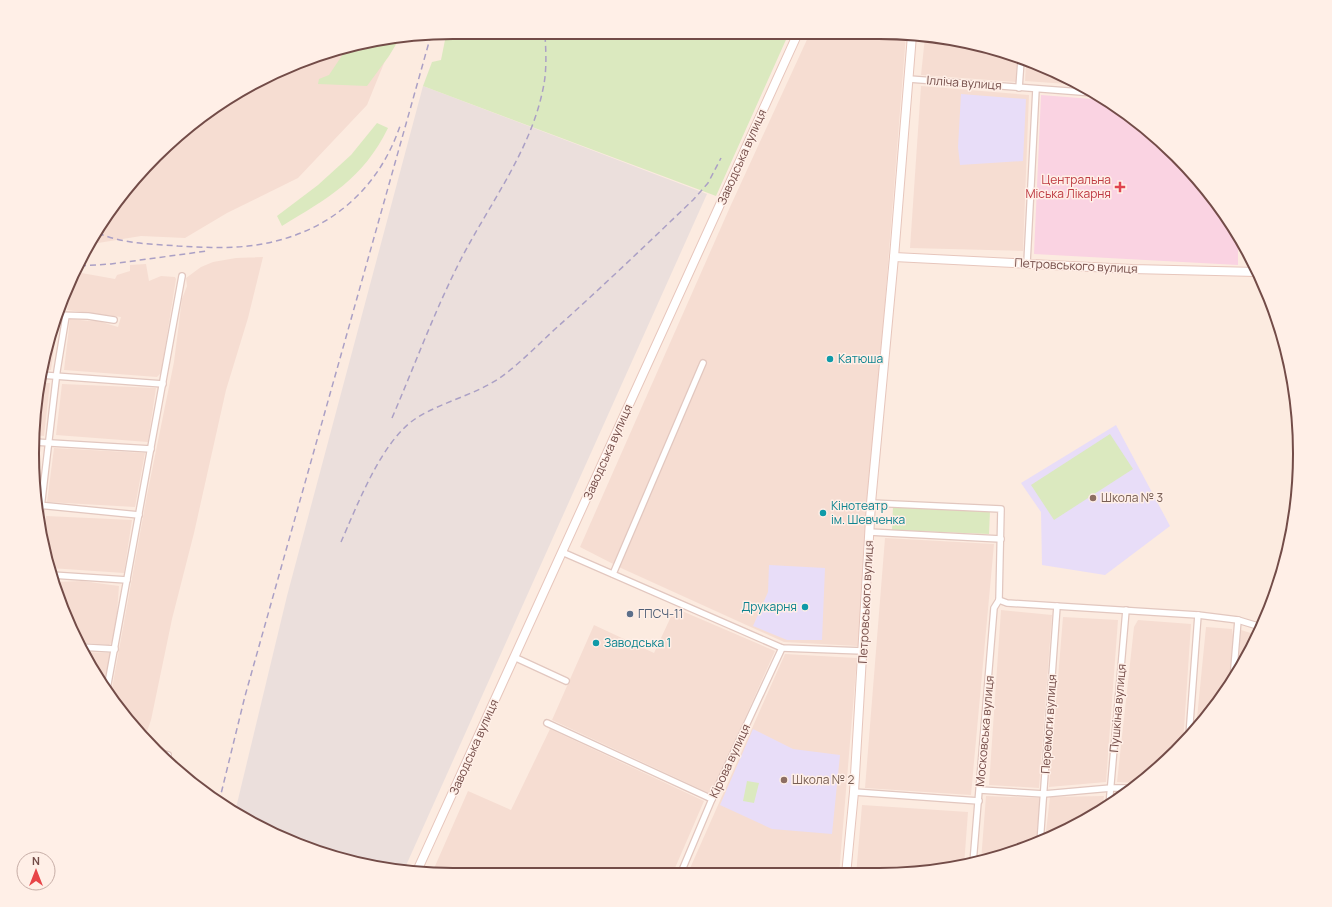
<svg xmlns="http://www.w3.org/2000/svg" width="1332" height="907" viewBox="0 0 1332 907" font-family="Manrope,sans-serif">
<rect width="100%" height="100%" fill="#fcebe0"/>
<g fill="#f6ddd2">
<path d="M878 32 906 35 858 646 784 642 621 568 580 547 730 207 810 33Z"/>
<path d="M395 36 367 105 298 178 227 213 185 238 141 236 92 244 119 197 156 155 219 103 318 54Z"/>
<path d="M925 37 961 40 1017 59 1016 82 921 75Z"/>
<path d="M1026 62 1065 76 1081 85 1025 81Z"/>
<path d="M921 86 1029 95 1023 251 910 248Z"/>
<path d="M263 257 248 318 226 390 194 533 172 619 151 720 145 737 111 694 147 495 174 362 182 299 187 286 186 278 201 267 213 262 236 258Z"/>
<path d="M146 264 149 281 161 276 175 277 176 279 161 373 157 377 64 370 70 319 90 321 95 320 118 327 121 317 67 310 72 279 76 272 115 279 117 275 130 271V265Z"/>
<path d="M55 319H58L51 370H42L46 345Z"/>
<path d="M40 383H50L44 436 34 435 33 426Z"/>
<path d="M62 384 156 388 148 442 56 435Z"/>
<path d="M54 448 145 453 135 507 47 502Z"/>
<path d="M46 516 132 520 124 573 50 568 43 547Z"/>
<path d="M885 538 994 544 971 795 865 788Z"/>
<path d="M82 581 119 586 115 640 109 645 77 642 64 615 54 582Z"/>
<path d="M675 608 775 651 711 794 552 720 594 625 654 653Z"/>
<path d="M1001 610 1052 615 1039 788 989 785Z"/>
<path d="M1063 617 1118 620 1106 782 1049 787Z"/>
<path d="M1138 620 1191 624 1183 744 1177 751 1138 783 1117 782 1134 627Z"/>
<path d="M1206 627 1232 629 1234 646 1229 688 1196 728Z"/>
<path d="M1241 630 1257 635 1237 672 1238 662Z"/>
<path d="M82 652 111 653 104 685 88 664Z"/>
<path d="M785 654 857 658 839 875H687Z"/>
<path d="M550 729 704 801 672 875H454L432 873 468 791 511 810Z"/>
<path d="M986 796 1040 798 1036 844 981 861Z"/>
<path d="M1104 796 1102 809 1045 840 1050 797Z"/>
<path d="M862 805 968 812 964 866 879 875H856Z"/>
</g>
<path fill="#ebdfdc" d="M423 86 707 194 404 870 371 867 267 831 235 812 287 596Z"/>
<g fill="#e8ddf8">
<path d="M961 94 1026 99 1023 161 960 165 958 147Z"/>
<path d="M1116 425 1170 526 1105 575 1042 565 1041 512 1021 483Z"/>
<path d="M769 565 825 568 822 640H787L753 626 768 592Z"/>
<path d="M753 729 793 749 840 755 832 834 772 829 720 805Z"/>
</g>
<path fill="#fad3e2" d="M1041 95 1105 100 1135 119 1176 155 1229 219 1238 237V265L1034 254Z"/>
<g fill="#dbe9bf">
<path d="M789 33 716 196 423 86 432 62 441 60 446 35Z"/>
<path d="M401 36 389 56 367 86 318 84 319 79 329 75 347 48Z"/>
<path d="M377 123 388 128C363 179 328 198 282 226L277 216 318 185 351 155Z"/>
<path d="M1110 434 1133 469 1054 520 1031 485Z"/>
<path d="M893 506 990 511 989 534 892 530Z"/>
<path d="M747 781 759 783 754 803 743 801Z"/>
</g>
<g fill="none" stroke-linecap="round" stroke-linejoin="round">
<defs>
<g id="street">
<path d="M909 79 1094 93"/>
<path d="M1019 88 1021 60"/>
<path d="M1027 263 1036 89"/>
<path d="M56 315 88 316 114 320"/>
<path d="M41 375 163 384"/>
<path d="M34 442 151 449"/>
<path d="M871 503 1001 509 999 600 1007 603 1198 615 1238 620 1261 627"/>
<path d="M38 505 139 515"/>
<path d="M39 525 57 371 66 316"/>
<path d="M869 532 1001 539"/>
<path d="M562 552 782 648 863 651"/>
<path d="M613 574 703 363"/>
<path d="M52 575 127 580"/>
<path d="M80 647 115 649"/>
<path d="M514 657 566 681"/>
<path d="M1233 680 1238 620"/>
<path d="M107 689 182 276"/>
<path d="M547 723 712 799"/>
<path d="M1189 736 1198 615"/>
<path d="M156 752 168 755"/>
<path d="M980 790 1044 794 1111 788H1132"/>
<path d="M854 792 979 801"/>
<path d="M1109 806 1126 610"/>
<path d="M1040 843 1057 606"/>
<path d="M973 863 994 608 999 600"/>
<path d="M680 875 712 799 782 648"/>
</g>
<g id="secondary">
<path d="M894 257 1132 269 1257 272"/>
<path d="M417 871 798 33"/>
<path d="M846 875 854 792 871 503 894 257 912 35"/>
</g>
</defs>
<use href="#street" stroke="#e2c7bf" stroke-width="8"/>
<use href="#secondary" stroke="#e7c6bc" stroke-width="10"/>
<use href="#street" stroke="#fff" stroke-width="5.5"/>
<use href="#secondary" stroke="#fff" stroke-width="8"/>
<g stroke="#aba0c5" stroke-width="1.5" stroke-dasharray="6 4" stroke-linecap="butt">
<path d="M98 233C123 244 152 244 178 246 201 247 225 249 248 246 322 238 378 194 401 123"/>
<path d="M80 266 111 264 207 251"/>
<path d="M392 418C414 367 433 315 458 265 487 207 530 153 543 89 547 71 546 52 545 35"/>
<path d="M341 542C357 506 381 442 415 419 444 400 482 394 509 371 525 358 539 344 554 330 601 288 647 244 693 200L708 183 721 158"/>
<path d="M219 802 245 696 431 35"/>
</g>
</g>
<path fill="#e0444e" stroke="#ffefe7" stroke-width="1.5" d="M1118 181h4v4h4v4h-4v4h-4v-4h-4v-4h4z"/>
<g fill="#0f9aa8" stroke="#ffefe7" stroke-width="1.5">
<circle cx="830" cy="359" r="4"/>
<circle cx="823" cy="513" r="4"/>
<circle cx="805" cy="607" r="4"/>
<circle cx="596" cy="643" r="4"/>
</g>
<g fill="#8d6e63" stroke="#ffefe7" stroke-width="1.5">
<circle cx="1093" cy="498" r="4"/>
<circle cx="784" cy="780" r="4"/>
</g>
<circle fill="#5c6f8a" stroke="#ffefe7" stroke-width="1.5" cx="630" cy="614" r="4"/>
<g text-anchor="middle" stroke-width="3" stroke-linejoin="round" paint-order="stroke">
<g font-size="12" fill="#734c48" stroke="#ffefe7">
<text transform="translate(964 83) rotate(4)" y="4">Ілліча вулиця</text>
<text transform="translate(742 157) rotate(-66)" y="4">Заводська вулиця</text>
<text transform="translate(1076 266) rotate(3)" y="4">Петровського вулиця</text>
<text transform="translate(608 452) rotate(-66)" y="4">Заводська вулиця</text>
<text transform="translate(866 602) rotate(-87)" y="4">Петровського вулиця</text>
<text transform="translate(1118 708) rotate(-85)" y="4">Пушкіна вулиця</text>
<text transform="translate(1049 724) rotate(-86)" y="4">Перемоги вулиця</text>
<text transform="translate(985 731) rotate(-85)" y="4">Московська вулиця</text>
<text transform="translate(474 747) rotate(-66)" y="4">Заводська вулиця</text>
<text transform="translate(730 761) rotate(-65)" y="4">Кірова вулиця</text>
</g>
<g font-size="12" fill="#be3a42" stroke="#ffefe7" text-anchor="end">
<text x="1111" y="184">Центральна<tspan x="1111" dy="14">Міська Лікарня</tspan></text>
</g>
<g font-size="12" fill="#0d838f" stroke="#ffefe7" text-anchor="start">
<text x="838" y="363">Катюша</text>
<text x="831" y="510">Кінотеатр<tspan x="831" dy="14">ім. Шевченка</tspan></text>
<text x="797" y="611" text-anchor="end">Друкарня</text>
<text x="604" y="647">Заводська 1</text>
</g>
<g font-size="12" fill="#785e54" stroke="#ffefe7" text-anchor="start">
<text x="1101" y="502">Школа № 3</text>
<text x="792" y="784">Школа № 2</text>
</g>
<g font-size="12" fill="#4e5e75" stroke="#ffefe7" text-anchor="start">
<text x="638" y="618">ГПСЧ-11</text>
</g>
</g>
<path d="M0 0H1332V907H0ZM453 39H879A414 414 0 0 1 1293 453V454A414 414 0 0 1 879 868H453A414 414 0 0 1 39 454V453A414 414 0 0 1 453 39Z" fill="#ffefe7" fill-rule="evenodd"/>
<path fill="none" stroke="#734c48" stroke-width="2" d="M453 39H879A414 414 0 0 1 1293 453V454A414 414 0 0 1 879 868H453A414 414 0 0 1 39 454V453A414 414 0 0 1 453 39Z"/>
<g transform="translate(36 871)"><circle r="19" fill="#ffefe7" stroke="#c7aea7"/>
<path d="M0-3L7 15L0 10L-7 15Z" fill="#e84448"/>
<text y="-6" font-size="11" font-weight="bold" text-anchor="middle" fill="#734c48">N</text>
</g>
</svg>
